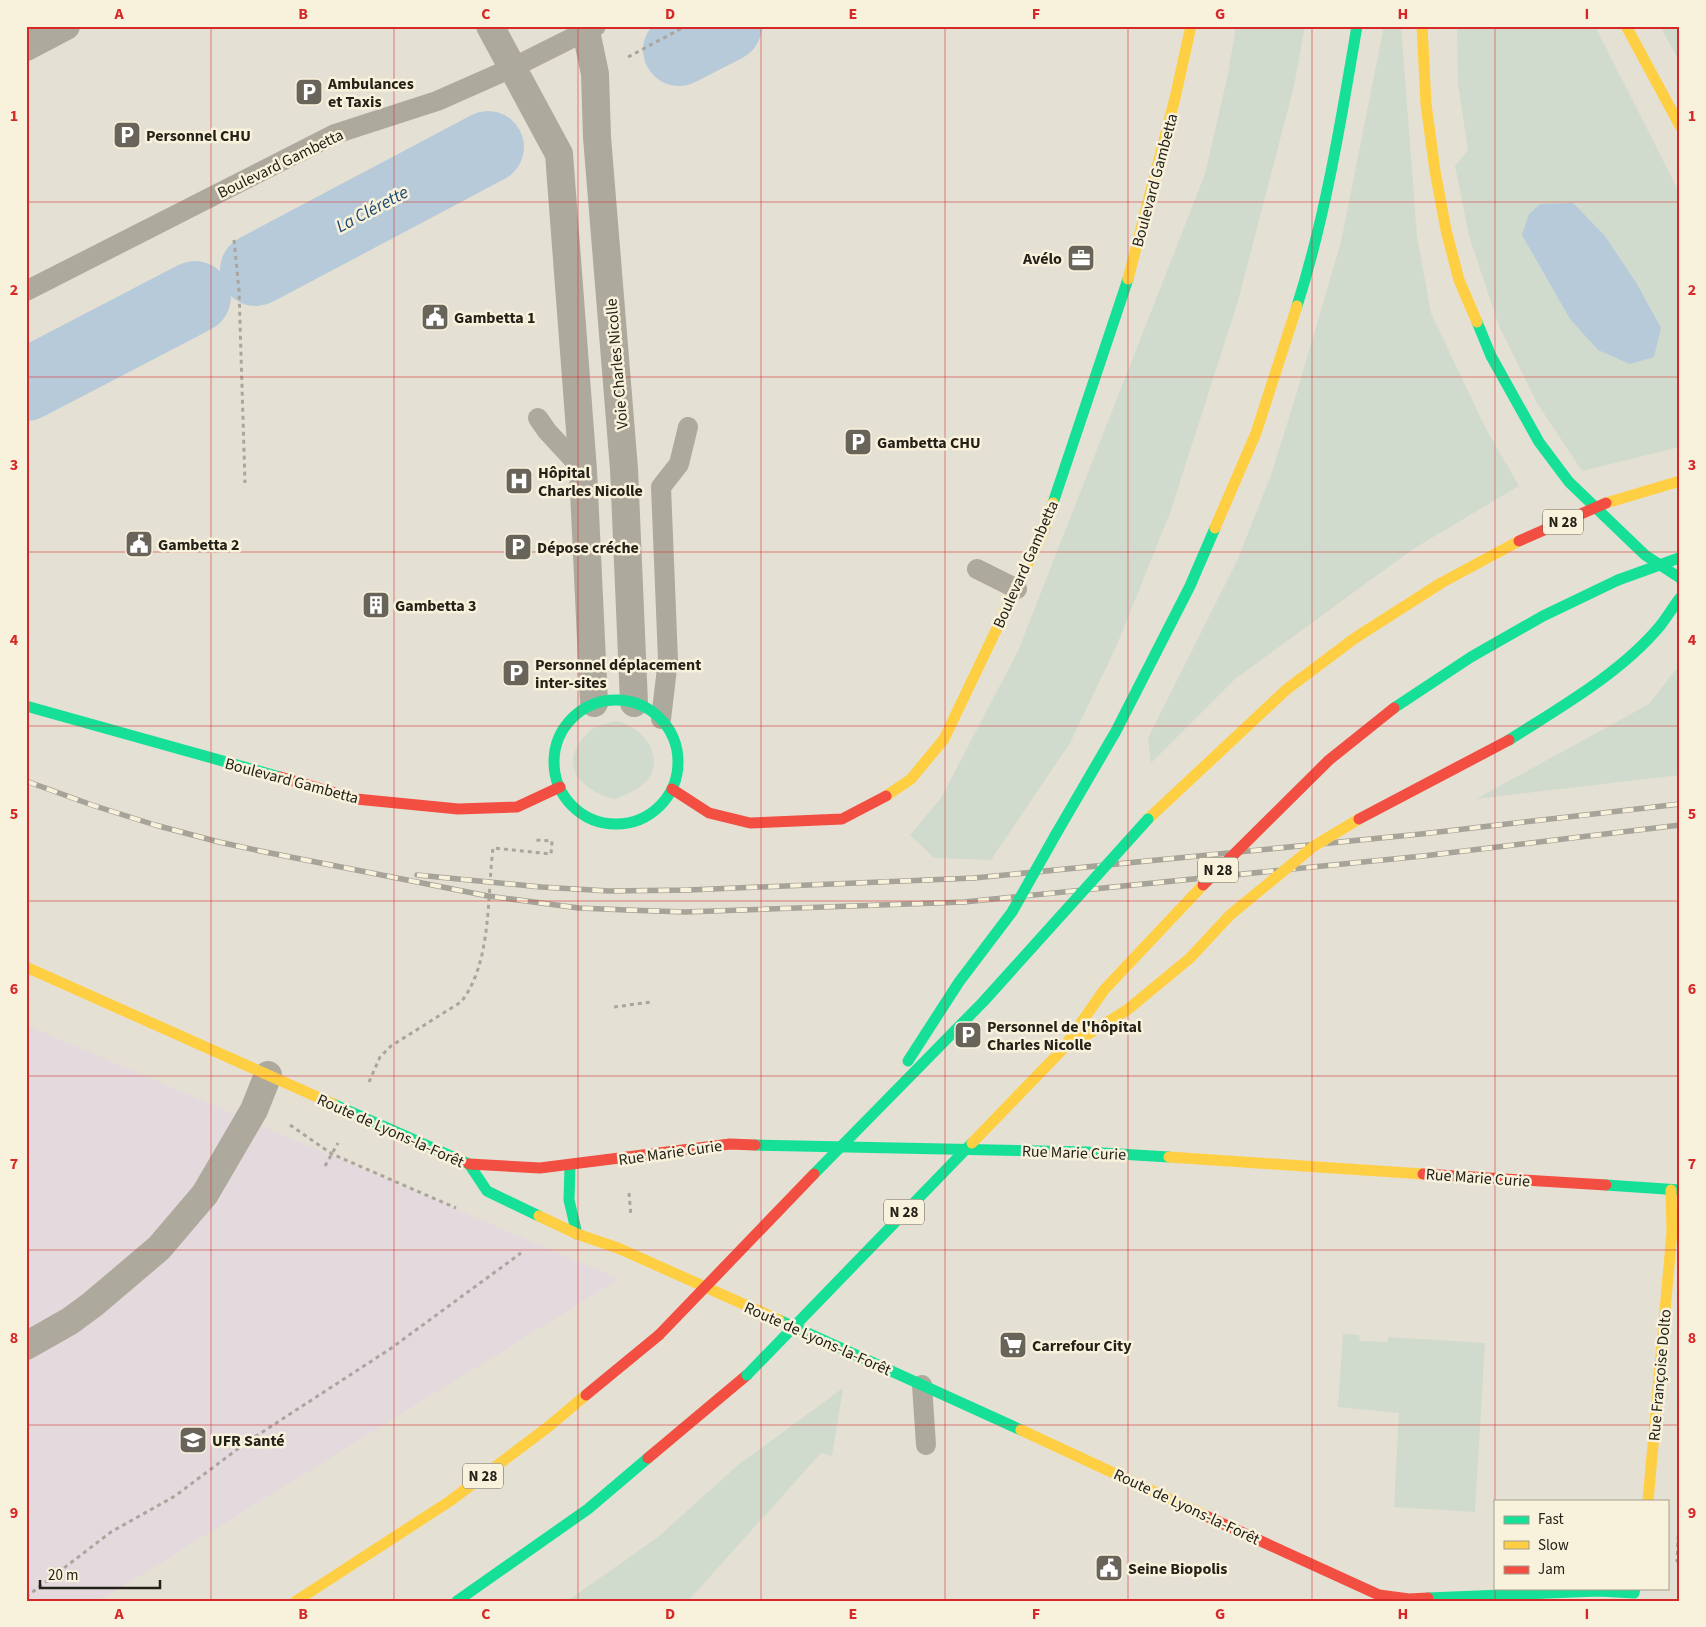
<svg xmlns="http://www.w3.org/2000/svg" width="1706" height="1627" viewBox="0 0 1706 1627" font-family="'Source Sans 3',sans-serif">
<rect width="100%" height="100%" fill="#e5e0d4"/>
<path fill="#e4d9dd" d="M26 1025 533 1242 619 1279 99 1601H26Z"/>
<g fill="#d0dbce">
<path d="M1236 26H1305L1294 86 1238 301 1170 513 1116 647 1070 743 991 860 934 858 910 835 941 798 1018 651 1205 174 1228 74Z"/>
<path d="M1384 26H1401L1417 236 1431 313 1485 427 1519 486 1413 549 1235 679 1151 763 1148 738 1237 561 1271 475 1297 392 1341 242Z"/>
<path d="M1457 26H1595L1680 194V447L1582 471 1537 403 1499 326 1469 236 1455 166 1468 150 1458 84Z"/>
<path d="M1660 26 1680 27V63Z"/>
<path d="M1680 664V775L1476 799 1649 704Z"/>
<path d="M616 721C640 725 666 755 648 779 640 790 625 795 614 799 587 792 560 771 580 742 585 736 590 729 597 726 603 724 610 723 616 721Z"/>
<path d="M1343 1334 1359 1335 1360 1341 1388 1342V1337L1485 1343 1475 1512 1394 1507 1399 1413 1338 1407Z"/>
<path d="M843 1388 832 1456 821 1453 688 1601H567L658 1537 738 1465Z"/>
</g>
<path fill="#b7cada" d="M1573 203 1605 236 1637 284 1661 328 1654 357 1630 364 1598 350 1570 319 1522 235 1529 214 1540 204Z"/>
<g fill="none" stroke-linecap="round" stroke-linejoin="round">
<g stroke="#b7cada" stroke-width="72">
<path d="M679 50 726 26"/>
<path d="M256 270 488 147"/>
<path d="M26 385 195 297"/>
</g>
<g stroke="#aaa69d" stroke-width="3" stroke-dasharray="4 4" stroke-linecap="butt">
<path d="M628 57 686 26"/>
<path d="M234 240 239 290 245 483"/>
<path d="M26 338 30 345"/>
<path d="M614 1007 651 1002"/>
<path d="M369 1082 380 1057 391 1046 461 1002C492 963 487 896 493 848L551 854 552 841 534 840"/>
<path d="M290 1125 332 1154 456 1208"/>
<path d="M325 1166 338 1143"/>
<path d="M629 1193 631 1216"/>
<path d="M1679 1519 1677 1561H1680"/>
<path d="M26 1597 111 1532 175 1496 247 1442 390 1349 521 1253"/>
</g>
<g stroke="#aea99d" stroke-width="20">
<path d="M26 291 335 134 437 101 512 68 596 26"/>
<path d="M538 418 547 431 583 470"/>
<path d="M977 569 1017 589"/>
<path d="M661 719 668 660 661 487 679 464 688 427"/>
<path d="M922 1385 926 1445"/>
</g>
<g stroke="#aea99d" stroke-width="28">
<path d="M490 26 559 154 583 470 594 703"/>
<path d="M585 26 595 74 597 137 624 469 634 703"/>
<path d="M26 47 66 26"/>
<path d="M26 1346 70 1321 93 1304 159 1248 205 1194 254 1110 268 1075"/>
</g>
<g stroke="#16e098" stroke-width="11">
<path d="M1297 306C1326 215 1341 120 1357 26"/>
<path d="M1477 322 1491 356 1539 442 1569 482 1645 555 1680 578"/>
<path d="M1053 503 1128 279"/>
<circle cx="616" cy="762" r="62"/>
<path d="M26 706 280 777"/>
<path d="M1394 708 1471 657 1543 616 1618 580"/>
<path d="M1056 834 1116 731 1190 586 1215 528"/>
<path d="M333 1104 469 1164 487 1191 539 1216"/>
<path d="M755 1145 1086 1152 1169 1157"/>
<path d="M570 1166 569 1200 577 1234"/>
<path d="M1606 1185 1680 1190"/>
<path d="M779 1320 1021 1430"/>
<path d="M1428 1598 1599 1591 1634 1593 1635 1588"/>
<path d="M457 1601 588 1509 648 1458"/>
</g>
<g stroke="#ffcf43" stroke-width="11">
<path d="M1422 26 1426 104 1435 171 1446 230 1459 280 1477 322"/>
<path d="M1626 26 1680 126"/>
<path d="M1128 279 1175 98 1191 26"/>
<path d="M1606 503 1680 481"/>
<path d="M1215 528 1256 433 1297 306"/>
<path d="M886 796 911 779 944 739 1044 530 1053 503"/>
<path d="M1148 819 1287 689 1355 638 1441 583 1519 541"/>
<path d="M26 967 333 1104"/>
<path d="M1169 1157 1423 1174"/>
<path d="M539 1216 577 1234 618 1248 779 1320"/>
<path d="M1021 1430 1206 1516"/>
<path d="M1648 1501 1672 1232 1671 1190"/>
<path d="M296 1601 450 1501 548 1427 586 1395"/>
</g>
<g stroke="#f24e42" stroke-width="11">
<path d="M280 777 356 799 458 809 517 807 560 787"/>
<path d="M672 789 709 813 750 823 842 819 886 796"/>
<path d="M469 1164 540 1168 730 1144 755 1145"/>
<path d="M1423 1174 1606 1185"/>
<path d="M586 1395 659 1335"/>
<path d="M648 1458 747 1375"/>
<path d="M1206 1516 1379 1595 1409 1599 1428 1598"/>
</g>
<defs>
<g id="rail">
<path d="M26 781 92 805 155 825 219 842 265 852 488 896 579 908 627 910 685 912 964 902 1423 856 1680 825"/>
<path d="M417 875 541 887 609 891 689 890 974 878 1421 834 1680 804"/>
</g>
</defs>
<use href="#rail" stroke="#a6a398" stroke-width="5.5"/>
<use href="#rail" stroke="#f8f1db" stroke-width="4" stroke-dasharray="11" stroke-linecap="butt"/>
<g stroke="#16e098" stroke-width="11">
<path d="M1618 580 1679 558"/>
<path d="M1509 740C1559 708 1621 673 1660 626 1667 617 1673 607 1680 598"/>
<path d="M908 1061 959 982 1012 912 1056 834"/>
<path d="M814 1174 983 1002 1148 819"/>
<path d="M747 1375 972 1143"/>
</g>
<g stroke="#ffcf43" stroke-width="11">
<path d="M1072 1044 1127 1010 1190 958 1230 915 1314 846 1359 819"/>
<path d="M972 1143 1062 1050 1104 990 1203 885"/>
</g>
<g stroke="#f24e42" stroke-width="11">
<path d="M1519 541 1606 503"/>
<path d="M1359 819 1509 740"/>
<path d="M1203 885 1329 760 1394 708"/>
<path d="M659 1335 814 1174"/>
</g>
</g>
<path fill="none" stroke="#d62828" stroke-width="1" stroke-opacity="0.55" d="M211 26V1601M394 26V1601M578 26V1601M761 26V1601M945 26V1601M1128 26V1601M1312 26V1601M1495 26V1501M26 202H1680M26 377H1680M26 552H1680M26 726H1680M26 901H1680M26 1076H1680M26 1250H1680M26 1425H1680M1495 1588V1601"/>
<defs>
<symbol id="parking-square" viewBox="-11 -11 22 22"><rect x="-9" y="-9" width="18" height="18" rx="4" fill="#68645a" stroke="#f8f1db"/><path d="M-3.5-5.5H1a3.5 3.5 0 0 1 0 7H-1V5.5H-3.5ZM-1-3.4V-.6H.8a1.4 1.4 0 0 0 0-2.8Z" fill="#fff"/></symbol>
<symbol id="office-square" viewBox="-11 -11 22 22"><rect x="-9" y="-9" width="18" height="18" rx="4" fill="#68645a" stroke="#f8f1db"/><path d="M-6-3h4V-5.5h4V-3h4V5H-6ZM-1-4.5V-3h2v-1.5ZM-6 0V1H6V0Z" fill="#fff"/></symbol>
<symbol id="civic-square" viewBox="-11 -11 22 22"><rect x="-9" y="-9" width="18" height="18" rx="4" fill="#68645a" stroke="#f8f1db"/><path d="M-.6-6.5H3V-4.5H.6V-3L4-1V1h2V6H-6V1h2V-1L-.6-3ZM-1.2 2.5V6h2.4V2.5Z" fill="#fff"/></symbol>
<symbol id="hospital-square" viewBox="-11 -11 22 22"><rect x="-9" y="-9" width="18" height="18" rx="4" fill="#68645a" stroke="#f8f1db"/><path d="M-5-5h3v3.5h4V-5h3V5h-3V1.5h-4V5h-3Z" fill="#fff"/></symbol>
<symbol id="building-square" viewBox="-11 -11 22 22"><rect x="-9" y="-9" width="18" height="18" rx="4" fill="#68645a" stroke="#f8f1db"/><path d="M-4-6H4V6H1V3H-1V6H-4ZM-2.5-4.3h1.7v1.8h-1.7ZM.8-4.3h1.7v1.8H.8ZM-2.5-1h1.7V.8h-1.7ZM.8-1h1.7V.8H.8Z" fill="#fff"/></symbol>
<symbol id="supermarket-square" viewBox="-11 -11 22 22"><rect x="-9" y="-9" width="18" height="18" rx="4" fill="#68645a" stroke="#f8f1db"/><path d="M-6-5.5h2.5l.6 2H6L4.5 2H-2.5L-4.4-4H-6ZM-1.5 3.2a1.3 1.3 0 1 0 .1 0ZM3 3.2a1.3 1.3 0 1 0 .1 0Z" fill="#fff"/></symbol>
<symbol id="university-square" viewBox="-11 -11 22 22"><rect x="-9" y="-9" width="18" height="18" rx="4" fill="#68645a" stroke="#f8f1db"/><path d="M0-5L7-2L0 1L-7-2ZM-4 1L0 2.5L4 1V4Q0 6-4 4Z" fill="#fff"/></symbol>
</defs>
<g fill-rule="evenodd">
<use href="#parking-square" x="293" y="76" width="32" height="32"/>
<use href="#parking-square" x="111" y="119" width="32" height="32"/>
<use href="#office-square" x="1065" y="242" width="32" height="32"/>
<use href="#civic-square" x="419" y="301" width="32" height="32"/>
<use href="#parking-square" x="842" y="426" width="32" height="32"/>
<use href="#hospital-square" x="503" y="465" width="32" height="32"/>
<use href="#civic-square" x="123" y="528" width="32" height="32"/>
<use href="#parking-square" x="502" y="531" width="32" height="32"/>
<use href="#building-square" x="360" y="589" width="32" height="32"/>
<use href="#parking-square" x="500" y="657" width="32" height="32"/>
<use href="#parking-square" x="952" y="1019" width="32" height="32"/>
<use href="#supermarket-square" x="997" y="1329" width="32" height="32"/>
<use href="#university-square" x="177" y="1424" width="32" height="32"/>
<use href="#civic-square" x="1093" y="1552" width="32" height="32"/>
</g>
<g text-anchor="middle" stroke-width="5" stroke-linejoin="round" paint-order="stroke">
<g fill="#f8f1db" stroke="#645f53" stroke-width="1">
<rect x="1543" y="509.5" width="40" height="25" rx="4"/>
<rect x="1198" y="857.5" width="40" height="25" rx="4"/>
<rect x="884" y="1199.5" width="40" height="25" rx="4"/>
<rect x="463" y="1463.5" width="40" height="25" rx="4"/>
</g>
<g font-size="15" font-weight="bold" fill="#242119">
<text x="1563" y="527">N 28</text>
<text x="1218" y="875">N 28</text>
<text x="904" y="1217">N 28</text>
<text x="483" y="1481">N 28</text>
</g>
<g font-size="16" font-weight="bold" fill="#242119" stroke="#f8f1db" text-anchor="start">
<text x="328" y="89">Ambulances<tspan x="328" dy="18">et Taxis</tspan></text>
<text x="146" y="141">Personnel CHU</text>
<text x="1062" y="264" text-anchor="end">Avélo</text>
<text x="454" y="323">Gambetta 1</text>
<text x="877" y="448">Gambetta CHU</text>
<text x="538" y="478">Hôpital<tspan x="538" dy="18">Charles Nicolle</tspan></text>
<text x="158" y="550">Gambetta 2</text>
<text x="537" y="553">Dépose créche</text>
<text x="395" y="611">Gambetta 3</text>
<text x="535" y="670">Personnel déplacement<tspan x="535" dy="18">inter-sites</tspan></text>
<text x="987" y="1032">Personnel de l'hôpital<tspan x="987" dy="18">Charles Nicolle</tspan></text>
<text x="1032" y="1351">Carrefour City</text>
<text x="212" y="1446">UFR Santé</text>
<text x="1128" y="1574">Seine Biopolis</text>
</g>
<g font-size="16" fill="#242119" stroke="#f8f1db">
<text transform="translate(280 163) rotate(-26)" y="6">Boulevard Gambetta</text>
<text transform="translate(1154 180) rotate(-75)" y="6">Boulevard Gambetta</text>
<text transform="translate(616 364) rotate(-95)" y="6">Voie Charles Nicolle</text>
<text transform="translate(1025 564) rotate(-66)" y="6">Boulevard Gambetta</text>
<text transform="translate(292 780) rotate(15)" y="6">Boulevard Gambetta</text>
<text transform="translate(391 1130) rotate(24)" y="6">Route de Lyons-la-Forêt</text>
<text transform="translate(670 1152) rotate(-8)" y="6">Rue Marie Curie</text>
<text transform="translate(1074 1152) rotate(2)" y="6">Rue Marie Curie</text>
<text transform="translate(1478 1177) rotate(4)" y="6">Rue Marie Curie</text>
<text transform="translate(818 1338) rotate(24)" y="6">Route de Lyons-la-Forêt</text>
<text transform="translate(1659 1375) rotate(-85)" y="6">Rue Françoise Dolto</text>
<text transform="translate(1187 1506) rotate(25)" y="6">Route de Lyons-la-Forêt</text>
</g>
<g font-size="18" font-style="italic" fill="#1d4a71" stroke="#f8f1db">
<text transform="translate(372 209) rotate(-28)" y="6">La Clérette</text>
</g>
</g>
<rect width="1706" height="1627" fill="none" stroke="#f8f1db" stroke-width="55"/>
<rect x="1494" y="1500" width="175" height="90" fill="#f8f1db" stroke="#a39e8d"/>
<rect x="1504" y="1516" width="25" height="8" fill="#16e098" stroke="#a39e8d"/>
<text x="1538" y="1524" font-size="15" fill="#242119">Fast</text>
<rect x="1504" y="1541" width="25" height="8" fill="#ffcf43" stroke="#a39e8d"/>
<text x="1538" y="1550" font-size="15" fill="#242119">Slow</text>
<rect x="1504" y="1566" width="25" height="8" fill="#f24e42" stroke="#a39e8d"/>
<text x="1538" y="1574" font-size="15" fill="#242119">Jam</text>
<path d="M40 1580v8h120v-8" fill="none" stroke="#242119" stroke-width="2.5"/>
<text x="48" y="1580" font-size="15" fill="#242119" stroke="#f8f1db" stroke-width="4" paint-order="stroke">20 m</text>
<rect x="28" y="28" width="1650" height="1572" fill="none" stroke="#d62828" stroke-width="2"/>
<g font-size="16" text-anchor="middle" font-weight="bold" fill="#d62828">
<text x="119" y="19">A</text>
<text x="303" y="19">B</text>
<text x="486" y="19">C</text>
<text x="670" y="19">D</text>
<text x="853" y="19">E</text>
<text x="1036" y="19">F</text>
<text x="1220" y="19">G</text>
<text x="1403" y="19">H</text>
<text x="1587" y="19">I</text>
<text x="14" y="121">1</text>
<text x="1692" y="121">1</text>
<text x="14" y="295">2</text>
<text x="1692" y="295">2</text>
<text x="14" y="470">3</text>
<text x="1692" y="470">3</text>
<text x="14" y="645">4</text>
<text x="1692" y="645">4</text>
<text x="14" y="819">5</text>
<text x="1692" y="819">5</text>
<text x="14" y="994">6</text>
<text x="1692" y="994">6</text>
<text x="14" y="1169">7</text>
<text x="1692" y="1169">7</text>
<text x="14" y="1343">8</text>
<text x="1692" y="1343">8</text>
<text x="14" y="1518">9</text>
<text x="1692" y="1518">9</text>
<text x="119" y="1619">A</text>
<text x="303" y="1619">B</text>
<text x="486" y="1619">C</text>
<text x="670" y="1619">D</text>
<text x="853" y="1619">E</text>
<text x="1036" y="1619">F</text>
<text x="1220" y="1619">G</text>
<text x="1403" y="1619">H</text>
<text x="1587" y="1619">I</text>
</g>
</svg>
